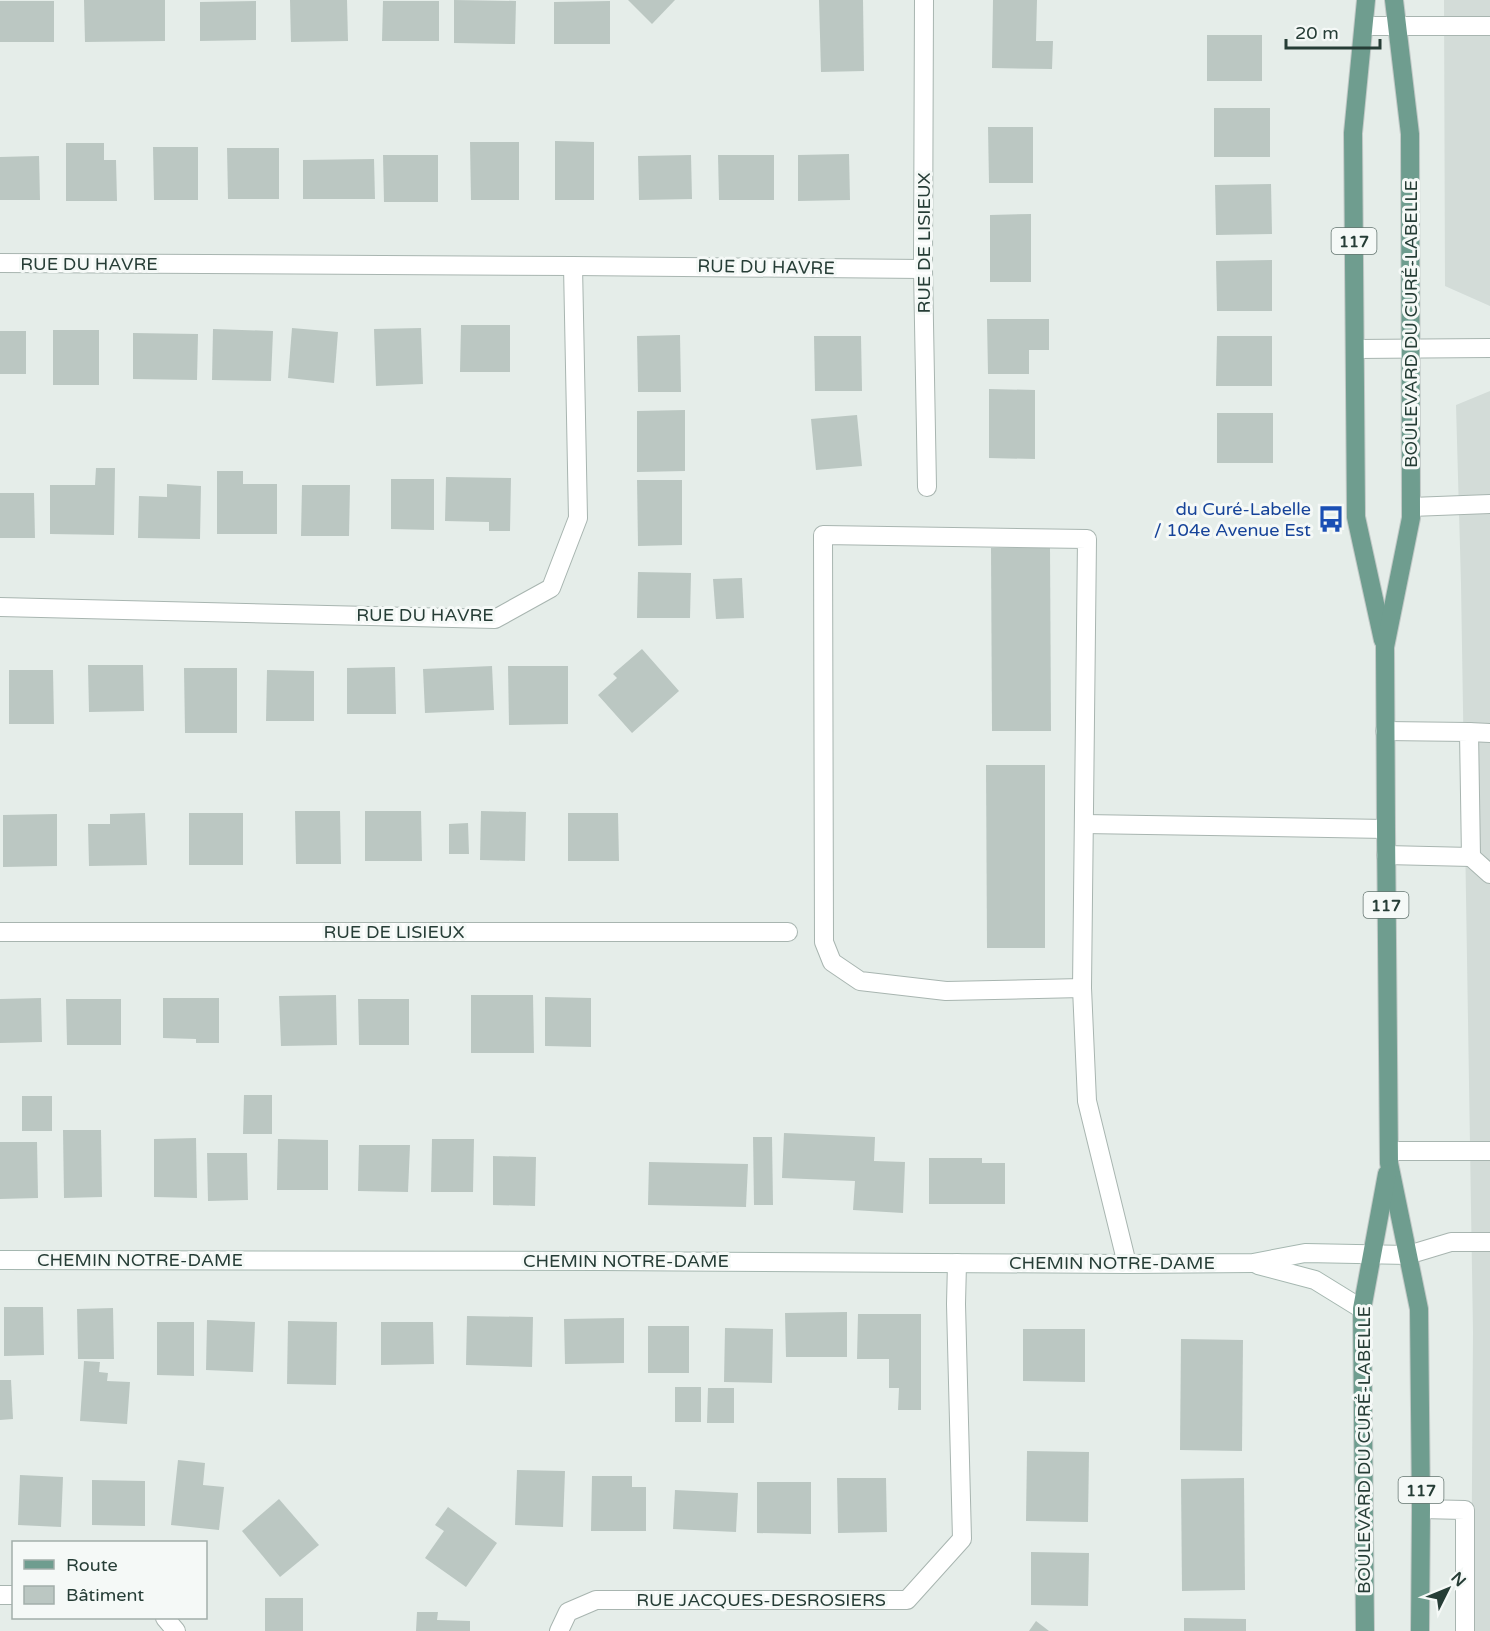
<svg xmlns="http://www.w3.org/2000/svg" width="1490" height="1631" viewBox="0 0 1490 1631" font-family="'Varela Round',sans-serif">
<rect width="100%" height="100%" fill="#e5ede9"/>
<g fill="#d3dcd8">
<path d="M1444 0H1490V308V306L1445 286Z"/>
<path d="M1490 391V1631H1471L1473 1332 1461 584 1456 405Z"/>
</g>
<g fill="#bbc7c2">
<path d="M84 0H165V41L85 42Z"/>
<path d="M290 0H347L348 41 291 42Z"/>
<path d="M454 0 516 1 515 44 454 43Z"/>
<path d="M628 0H675L652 24Z"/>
<path d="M819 0H863L864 71 821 72Z"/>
<path d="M993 0H1037L1036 41H1053L1052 69 992 68Z"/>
<rect x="0" y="1" width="54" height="41"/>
<path d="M256 1V40L200 41V2Z"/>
<path d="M383 1H439V41H382Z"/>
<path d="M610 1V44H554V2Z"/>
<rect x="1207" y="35" width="55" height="46"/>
<rect x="1214" y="108" width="56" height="49"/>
<path d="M988 127H1033V183H989Z"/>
<path d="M555 141 594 142V200H555Z"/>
<path d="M470 142H519V200H471Z"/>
<path d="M66 143H104V160H116L117 201H66Z"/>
<path d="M153 147H198V200H154Z"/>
<path d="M227 148H279V199H228Z"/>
<path d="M849 154 850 200 798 201V155Z"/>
<path d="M383 155H438V202H384Z"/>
<path d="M691 155 692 199 639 200 638 156Z"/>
<path d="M718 155H774V200H719Z"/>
<path d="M39 156 40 200H0V157Z"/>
<path d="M374 159 375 199H303V160Z"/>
<path d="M1271 184 1272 234 1216 235 1215 185Z"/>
<path d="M1031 214V282H990V215Z"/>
<path d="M1272 260V311H1217L1216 261Z"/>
<path d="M987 319H1049V350H1029V374H988Z"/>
<path d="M461 325H510V372H460Z"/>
<path d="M292 328 338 332 334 383 288 378Z"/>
<path d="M421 328 423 384 376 386 374 329Z"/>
<path d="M213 329 273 331 271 381 212 380Z"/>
<rect x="53" y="330" width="46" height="55"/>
<rect x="0" y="331" width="26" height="43"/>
<path d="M133 333 198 334 197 380 133 379Z"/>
<path d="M680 335 681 392H638L637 336Z"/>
<path d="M814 336H861L862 391H815Z"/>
<path d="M1217 336H1272V386H1216Z"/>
<path d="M989 389 1035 390V459L989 458Z"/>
<path d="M685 410V471L637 472V411Z"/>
<rect x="1217" y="413" width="56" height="50"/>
<path d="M857 415 862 466 816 470 811 419Z"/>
<path d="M96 468H115L114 535 50 534V485H95Z"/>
<path d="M217 471H243V484H277V534H217Z"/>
<path d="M446 477 511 478 510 531H489V522L445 521Z"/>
<path d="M391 479H434V530L391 529Z"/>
<path d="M637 480H682V545L638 546Z"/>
<path d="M167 484 201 486 200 539 138 538 139 496 167 497Z"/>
<path d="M302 485H350L349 536H301Z"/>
<path d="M0 493H34L35 538H0Z"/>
<path d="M1050 547 1051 731H992L991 548Z"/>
<path d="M638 572 691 573 690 618H637Z"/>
<path d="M742 578 744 618 716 619 713 579Z"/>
<path d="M642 649 679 691 632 733 598 695 617 678 613 674Z"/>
<path d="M88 665H143L144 711 89 712Z"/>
<path d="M492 666 494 710 425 713 423 669Z"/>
<path d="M508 666H568V724L509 725Z"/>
<path d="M395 667 396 714H347V668Z"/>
<path d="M184 668H237V733H185Z"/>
<path d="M9 670H53L54 724H9Z"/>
<path d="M267 670 314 671V721H266Z"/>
<path d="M986 765H1045V948H987Z"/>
<path d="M295 811H340L341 864H296Z"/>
<path d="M365 811H421L422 861H365Z"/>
<path d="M481 811 526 812 525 861 480 860Z"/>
<path d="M145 813 147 865 89 866 88 824H110V814Z"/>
<rect x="189" y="813" width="54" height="52"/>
<path d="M568 813H618L619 861H568Z"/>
<path d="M57 814V866L3 867V815Z"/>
<path d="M468 823 469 854H449V824Z"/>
<path d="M336 995 337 1045 281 1046 279 996Z"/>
<path d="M471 995H533L534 1053H471Z"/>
<path d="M545 997 591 998V1047L545 1046Z"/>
<path d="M41 998 42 1042 0 1043V999Z"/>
<path d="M163 998H219V1043H196V1039L163 1038Z"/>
<path d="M66 999H121V1045H67Z"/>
<path d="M358 999H409V1045H359Z"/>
<path d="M244 1095H272V1134H243Z"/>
<rect x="22" y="1096" width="30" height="35"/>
<path d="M63 1130H101L102 1197 64 1198Z"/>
<path d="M784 1133 875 1137 874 1161 905 1162 903 1213 853 1210 855 1181 782 1178Z"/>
<path d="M753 1137H772L773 1205H754Z"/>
<path d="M196 1138 197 1198 154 1197V1139Z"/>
<path d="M278 1139 328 1140V1190H277Z"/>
<path d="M432 1139H474L473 1192H431Z"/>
<path d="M0 1142H37L38 1198 0 1199Z"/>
<path d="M359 1145H410L408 1192 358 1191Z"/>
<path d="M207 1153H247L248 1200 208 1201Z"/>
<path d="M493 1156 536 1157 535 1206 493 1205Z"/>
<path d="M929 1158H982V1163H1005V1204H929Z"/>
<path d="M649 1162 748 1164 746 1207 648 1205Z"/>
<path d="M4 1307H43L44 1355 4 1356Z"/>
<path d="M113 1308 114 1359H78L77 1309Z"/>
<path d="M847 1312V1357H786L785 1313Z"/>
<path d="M858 1314H921V1410H898L899 1388H889V1359H857Z"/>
<path d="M467 1316 533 1317 532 1367 466 1365Z"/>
<path d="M624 1318V1363L565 1364 564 1319Z"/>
<path d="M207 1320 255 1322 253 1372 206 1370Z"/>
<path d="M288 1321 337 1322 336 1385 287 1384Z"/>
<path d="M157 1322H194V1376L157 1375Z"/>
<path d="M381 1322H433L434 1364 381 1365Z"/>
<rect x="648" y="1326" width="41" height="47"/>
<path d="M725 1328 773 1329 772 1383 724 1382Z"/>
<path d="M1023 1329H1085V1382L1023 1381Z"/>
<path d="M1181 1339 1243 1340 1242 1451 1180 1450Z"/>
<path d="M84 1361 100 1362 99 1372 108 1373 107 1381 130 1382 127 1424 80 1421Z"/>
<path d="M0 1380H11L13 1419 0 1420Z"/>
<rect x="675" y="1387" width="26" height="35"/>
<path d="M708 1388H734V1423H707Z"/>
<path d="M1027 1451 1089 1452 1088 1522 1026 1521Z"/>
<path d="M178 1460 205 1463 203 1485 224 1487 219 1530 171 1525Z"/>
<path d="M517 1470 565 1471 563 1527 515 1525Z"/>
<path d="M20 1475 63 1477 61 1527 18 1525Z"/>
<path d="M592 1476H632V1487H646V1531H591Z"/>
<path d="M837 1478H886L887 1532 838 1533Z"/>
<path d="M1244 1478 1245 1590 1182 1591 1181 1479Z"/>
<path d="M92 1480 145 1481V1526L92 1525Z"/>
<path d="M757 1482H811V1534L757 1533Z"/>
<path d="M675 1490 738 1493 736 1532 673 1529Z"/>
<path d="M279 1499 319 1545 280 1577 242 1531Z"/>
<path d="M448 1507 497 1543 466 1587 425 1558 444 1531 435 1525Z"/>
<path d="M1031 1552 1089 1553 1088 1606 1031 1605Z"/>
<rect x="265" y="1598" width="38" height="33"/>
<path d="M417 1612H438L437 1620 470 1621V1631H416Z"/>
<path d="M1184 1618 1246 1619V1631H1184Z"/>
<path d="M1036 1621 1049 1631H1029Z"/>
</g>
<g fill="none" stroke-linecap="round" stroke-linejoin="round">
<defs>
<g id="lane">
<path d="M1364 26H1490"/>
<path d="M1411 507 1490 504"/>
<path d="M1385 731 1469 732 1471 857 1386 855"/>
<path d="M1469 732 1490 733"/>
<path d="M1084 824 1386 829"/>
<path d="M1471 857 1490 874"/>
<path d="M1082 988 946 991 860 981 832 962 824 942 823 535 1087 539 1082 988 1087 1101 1127 1264"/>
<path d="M1389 1151H1490"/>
<path d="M1408 1255 1451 1242H1490"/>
<path d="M1421 1509 1465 1510V1631"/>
</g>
<g id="street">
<path d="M924 0 923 269 927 487"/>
<path d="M0 263 573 266 923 269"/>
<path d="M1355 349 1490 348"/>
<path d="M0 607 495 619 551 588 578 518 573 266"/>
<path d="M0 932H788"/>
<path d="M0 1595H14"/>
<path d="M165 1618 176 1631"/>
<path d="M559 1631 568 1612 596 1600H907L962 1539 956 1304 957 1263"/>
</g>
<g id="secondary">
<path d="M0 1260 598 1261 1127 1264 1253 1263 1305 1253 1408 1255"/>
<path d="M1258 1265 1315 1280 1362 1309"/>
</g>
<g id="primary">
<path d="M1366 0 1353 133 1356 517 1383 640"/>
<path d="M1394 0 1410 134 1411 507V518L1385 647 1386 829 1389 1163 1419 1309 1421 1509 1420 1631"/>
<path d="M1365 1631 1362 1309 1387 1174"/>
</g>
</defs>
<use href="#lane" stroke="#a8b5b0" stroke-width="20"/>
<use href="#street" stroke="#a8b5b0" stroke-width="20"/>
<use href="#secondary" stroke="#a5b7b0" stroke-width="20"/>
<use href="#primary" stroke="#c2c9c7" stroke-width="20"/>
<use href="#lane" stroke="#fff" stroke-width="18"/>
<use href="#street" stroke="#fff" stroke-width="18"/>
<use href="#secondary" stroke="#fff" stroke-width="18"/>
<use href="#primary" stroke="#6f9d8f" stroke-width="18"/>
</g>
<defs>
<symbol id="bus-bare" viewBox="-9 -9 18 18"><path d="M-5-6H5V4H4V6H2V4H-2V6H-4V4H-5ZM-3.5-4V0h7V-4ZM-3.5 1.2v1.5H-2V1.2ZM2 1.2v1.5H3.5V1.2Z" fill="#1a4fb4" stroke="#f5f9f7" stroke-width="2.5" paint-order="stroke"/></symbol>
</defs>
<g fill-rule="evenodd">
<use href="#bus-bare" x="1312" y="500" width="38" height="38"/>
</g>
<g text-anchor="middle" stroke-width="6" stroke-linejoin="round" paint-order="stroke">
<g fill="#f5f9f7" stroke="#647570" stroke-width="1.5">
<rect x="1331.5" y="228" width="45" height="26" rx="4.5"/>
<rect x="1363.5" y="892" width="45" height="26" rx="4.5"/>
<rect x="1398.5" y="1477" width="45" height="26" rx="4.5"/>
</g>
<g font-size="16" font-weight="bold" fill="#263d36">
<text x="1354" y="247">117</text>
<text x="1386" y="911">117</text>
<text x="1421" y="1496">117</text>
</g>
<g font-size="18" fill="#263d36" stroke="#f5f9f7">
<text transform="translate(924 243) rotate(-90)" y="6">RUE DE LISIEUX</text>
<text x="89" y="270">RUE DU HAVRE</text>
<text transform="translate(766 267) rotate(1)" y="6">RUE DU HAVRE</text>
<text transform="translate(1411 324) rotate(-90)" y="6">BOULEVARD DU CURÉ-LABELLE</text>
<text x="425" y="621">RUE DU HAVRE</text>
<text x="394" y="938">RUE DE LISIEUX</text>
<text x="140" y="1266">CHEMIN NOTRE-DAME</text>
<text x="626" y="1267">CHEMIN NOTRE-DAME</text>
<text x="1112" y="1269">CHEMIN NOTRE-DAME</text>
<text transform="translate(1364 1450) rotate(-90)" y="6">BOULEVARD DU CURÉ-LABELLE</text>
<text x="761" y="1606">RUE JACQUES-DESROSIERS</text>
</g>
<g font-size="18" fill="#164399" stroke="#f5f9f7" text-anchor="end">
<text x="1311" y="515">du Curé-Labelle<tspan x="1311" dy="21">/ 104e Avenue Est</tspan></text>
</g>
</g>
<rect x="12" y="1541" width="195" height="78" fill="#f5f9f7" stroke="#a2aeaa" stroke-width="1.5"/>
<rect x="24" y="1560" width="30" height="9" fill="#6f9d8f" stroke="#a2aeaa" stroke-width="1.5"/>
<text x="66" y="1571" font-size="18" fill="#263d36">Route</text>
<rect x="24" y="1586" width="30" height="18" fill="#bbc7c2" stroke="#a2aeaa" stroke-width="1.5"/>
<text x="66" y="1601" font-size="18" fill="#263d36">Bâtiment</text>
<g transform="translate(1448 1589) rotate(47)" stroke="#f5f9f7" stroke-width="4.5" paint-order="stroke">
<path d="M0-4.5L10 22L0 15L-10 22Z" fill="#263d36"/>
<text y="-9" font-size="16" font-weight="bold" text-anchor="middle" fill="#263d36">N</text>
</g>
<path d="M1286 39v9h94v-9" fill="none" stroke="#263d36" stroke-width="3"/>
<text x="1295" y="39" font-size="18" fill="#263d36" stroke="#f5f9f7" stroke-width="4.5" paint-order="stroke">20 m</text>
</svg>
